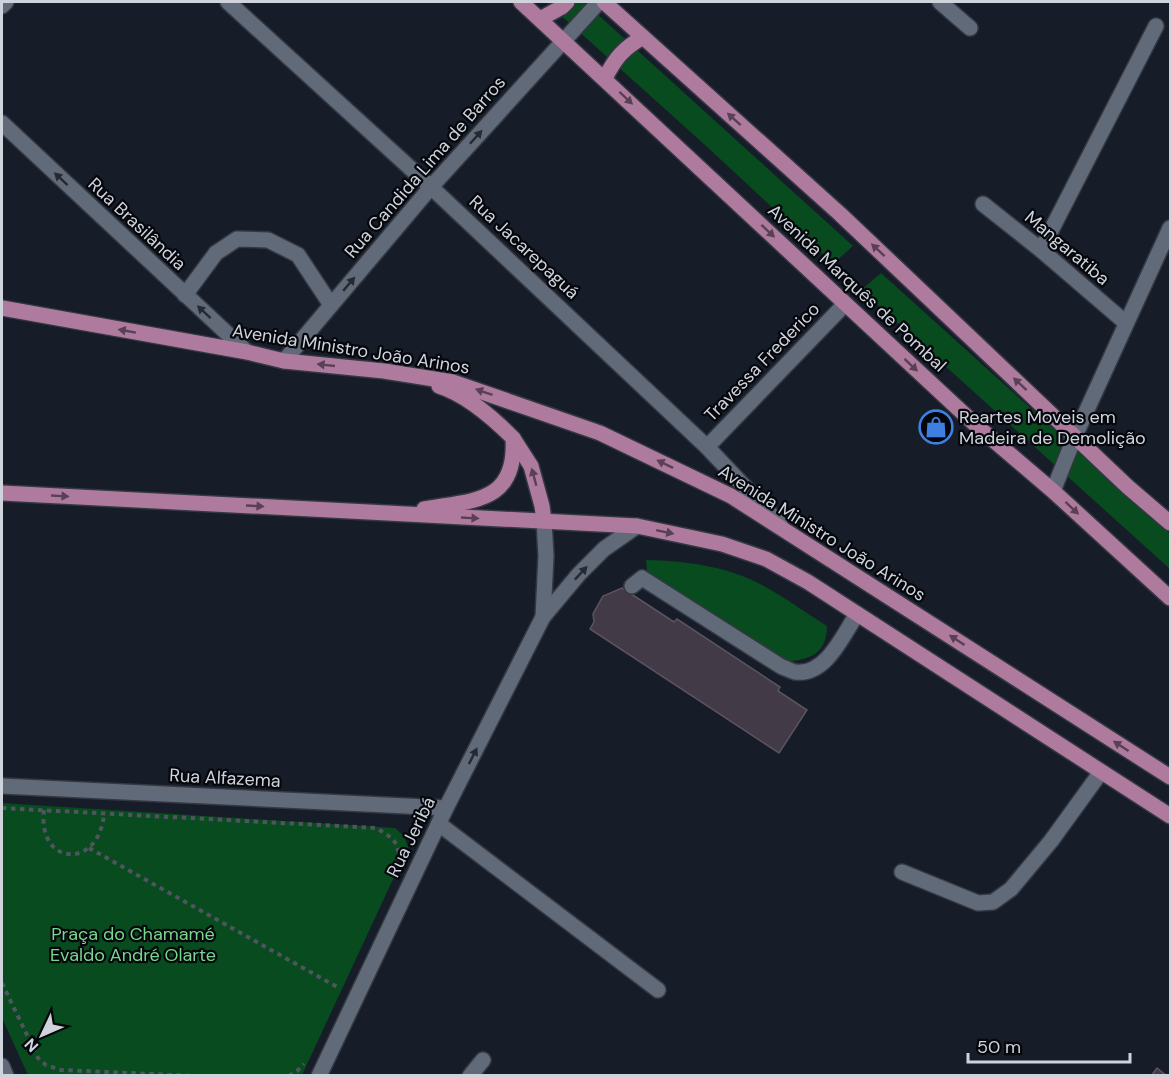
<svg xmlns="http://www.w3.org/2000/svg" width="1172" height="1077" viewBox="0 0 1172 1077" font-family="'DM Sans',sans-serif">
<rect width="100%" height="100%" fill="#161d28"/>
<g fill="#074b1f">
<path d="M546 2H584L853 246 833 264 705 145Z"/>
<path d="M881 273 1170 534V569L861 290Z"/>
<path d="M646 560C686 561 728 566 764 586 786 598 806 613 827 626 827 654 809 661 784 661L651 578 647 571Z"/>
<path d="M2 803 395 828 404 836 408 847 302 1075H28L2 1018Z"/>
</g>
<g fill="#433a47" stroke="#5d5361" stroke-width="1.5">
<path d="M622 588 674 622 677 619 780 687 778 691 807 710 779 753 590 629 594 622 593 614 603 596Z"/>
<path d="M1157 1068 1167 1076H1151Z"/>
</g>
<g fill="none" stroke-linecap="round" stroke-linejoin="round">
<defs>
<g id="minor">
<path d="M228 2 431 187 707 447 780 524"/>
<path d="M940 2 970 28"/>
<path d="M2 6 6 2"/>
<path d="M2 123 247 352"/>
<path d="M983 204 1041 250 1126 323"/>
<path d="M1041 250 1156 26"/>
<path d="M185 295 216 253 237 239 268 240 298 255 331 305"/>
<path d="M284 361 431 187 599 2"/>
<path d="M707 447 845 304"/>
<path d="M1053 491 1075 436 1170 228"/>
<path d="M632 586 642 578 782 667C786 668 791 671 795 672 826 676 843 635 857 614"/>
<path d="M543 617 546 556 544 521"/>
<path d="M2 786 446 808"/>
<path d="M439 824 658 990"/>
<path d="M902 872 978 903 993 902 1011 889 1051 841 1101 772"/>
<path d="M2 1066 6 1076"/>
<path d="M319 1076 446 808 543 617 579 574 604 549 637 526"/>
<path d="M470 1076 483 1060"/>
</g>
<g id="major">
<path d="M521 2 978 427 1053 491 1170 598"/>
<path d="M604 2 840 214 1128 487 1170 523"/>
<path d="M540 19 562 7 567 2"/>
<path d="M605 78C616 57 623 49 643 37"/>
<path d="M2 308 247 352 284 361 384 371 453 382 600 433 731 496 1170 777"/>
<path d="M513 438 531 466 542 506 544 521"/>
<path d="M2 493 637 526 722 544 766 559 808 582 1170 816"/>
<path d="M424 509C474 500 517 503 513 438 492 417 467 395 439 386"/>
</g>
</defs>
<use href="#minor" stroke="#343842" stroke-width="18"/>
<use href="#major" stroke="#343842" stroke-width="18"/>
<g stroke="#4f555f" stroke-width="4" stroke-dasharray="4.5 4.5" stroke-linecap="butt">
<path d="M2 808 376 828C393 838 402 843 397 864"/>
<path d="M44 810C37 867 100 870 104 813"/>
<path d="M89 848 339 988"/>
<path d="M2 983 38 1058 46 1065 61 1070 197 1076"/>
<path d="M289 1076 297 1071 304 1064"/>
</g>
<use href="#minor" stroke="#616a78" stroke-width="15"/>
<use href="#major" stroke="#ae7a9e" stroke-width="15"/>
</g>
<defs><path id="oneway-solid" d="M-6-.8H1V-3.2L6.5 0L1 3.2V.8H-6Z" transform="scale(1.5)"/></defs>
<g fill="#5a4055">
<use href="#oneway-solid" transform="translate(626 98) rotate(43)"/>
<use href="#oneway-solid" transform="translate(734 119) rotate(-138)"/>
<use href="#oneway-solid" transform="translate(768 231) rotate(43)"/>
<use href="#oneway-solid" transform="translate(878 250) rotate(-137)"/>
<use href="#oneway-solid" transform="translate(127 331) rotate(-170)"/>
<use href="#oneway-solid" transform="translate(326 365) rotate(-174)"/>
<use href="#oneway-solid" transform="translate(911 365) rotate(43)"/>
<use href="#oneway-solid" transform="translate(1020 384) rotate(-137)"/>
<use href="#oneway-solid" transform="translate(484 392) rotate(-161)"/>
<use href="#oneway-solid" transform="translate(665 464) rotate(-154)"/>
<use href="#oneway-solid" transform="translate(534 477) rotate(-105)"/>
<use href="#oneway-solid" transform="translate(60 496) rotate(3)"/>
<use href="#oneway-solid" transform="translate(255 506) rotate(3)"/>
<use href="#oneway-solid" transform="translate(1072 508) rotate(43)"/>
<use href="#oneway-solid" transform="translate(470 518) rotate(3)"/>
<use href="#oneway-solid" transform="translate(665 532) rotate(12)"/>
<use href="#oneway-solid" transform="translate(957 640) rotate(-147)"/>
<use href="#oneway-solid" transform="translate(1121 746) rotate(-147)"/>
</g>
<g fill="#252a32">
<use href="#oneway-solid" transform="translate(476 137) rotate(-48)"/>
<use href="#oneway-solid" transform="translate(61 179) rotate(-137)"/>
<use href="#oneway-solid" transform="translate(349 284) rotate(-50)"/>
<use href="#oneway-solid" transform="translate(204 312) rotate(-137)"/>
<use href="#oneway-solid" transform="translate(581 573) rotate(-47)"/>
<use href="#oneway-solid" transform="translate(473 756) rotate(-63)"/>
</g>
<defs>
<symbol id="shop-ring" viewBox="-11 -11 22 22"><circle r="9.5" fill="#05070c" stroke="#3f7fe0" stroke-width="1.5"/><path d="M-5-2.5h2.3a2.7 3.5 0 0 1 5.4 0H5L5.5 6h-11ZM-1.5-2.5h3a1.5 2.3 0 0 0-3 0Z" fill="#3f7fe0"/></symbol>
</defs>
<g fill-rule="evenodd">
<use href="#shop-ring" x="917" y="408" width="38" height="38"/>
</g>
<g text-anchor="middle" stroke-width="4.5" stroke-linejoin="round" paint-order="stroke">
<g font-size="18" fill="#cfd4dc" stroke="#05070c">
<text transform="translate(425 167) rotate(-49)" y="6">Rua Candida Lima de Barros</text>
<text transform="translate(137 224) rotate(43)" y="6">Rua Brasilândia</text>
<text transform="translate(524 247) rotate(43)" y="6">Rua Jacarepaguá</text>
<text transform="translate(1067 248) rotate(40)" y="6">Mangaratiba</text>
<text transform="translate(857 288) rotate(43)" y="6">Avenida Marquês de Pombal</text>
<text transform="translate(351 349) rotate(9)" y="6">Avenida Ministro João Arinos</text>
<text transform="translate(762 362) rotate(-46)" y="6">Travessa Frederico</text>
<text transform="translate(822 533) rotate(32)" y="6">Avenida Ministro João Arinos</text>
<text transform="translate(225 778) rotate(3)" y="6">Rua Alfazema</text>
<text transform="translate(411 837) rotate(-64)" y="6">Rua Jeribá</text>
</g>
<g font-size="18" fill="#cfd4dc" stroke="#05070c" text-anchor="start">
<text x="959" y="423">Reartes Moveis em<tspan x="959" dy="21">Madeira de Demolição</tspan></text>
</g>
<g font-size="18" fill="#77d78c" stroke="#05070c">
<text x="133" y="940">Praça do Chamamé<tspan x="133" dy="21">Evaldo André Olarte</tspan></text>
</g>
</g>
<rect width="1172" height="1077" fill="none" stroke="#cfd4dc" stroke-width="6"/>
<g transform="translate(42 1035) rotate(226)" stroke="#05070c" stroke-width="4.5" paint-order="stroke">
<path d="M0-4.5L10 22L0 15L-10 22Z" fill="#cfd4dc"/>
<text y="-9" font-size="16" font-weight="bold" text-anchor="middle" fill="#cfd4dc">N</text>
</g>
<path d="M968 1053v9h162v-9" fill="none" stroke="#cfd4dc" stroke-width="3"/>
<text x="977" y="1053" font-size="18" fill="#cfd4dc" stroke="#05070c" stroke-width="4.5" paint-order="stroke">50 m</text>
</svg>
